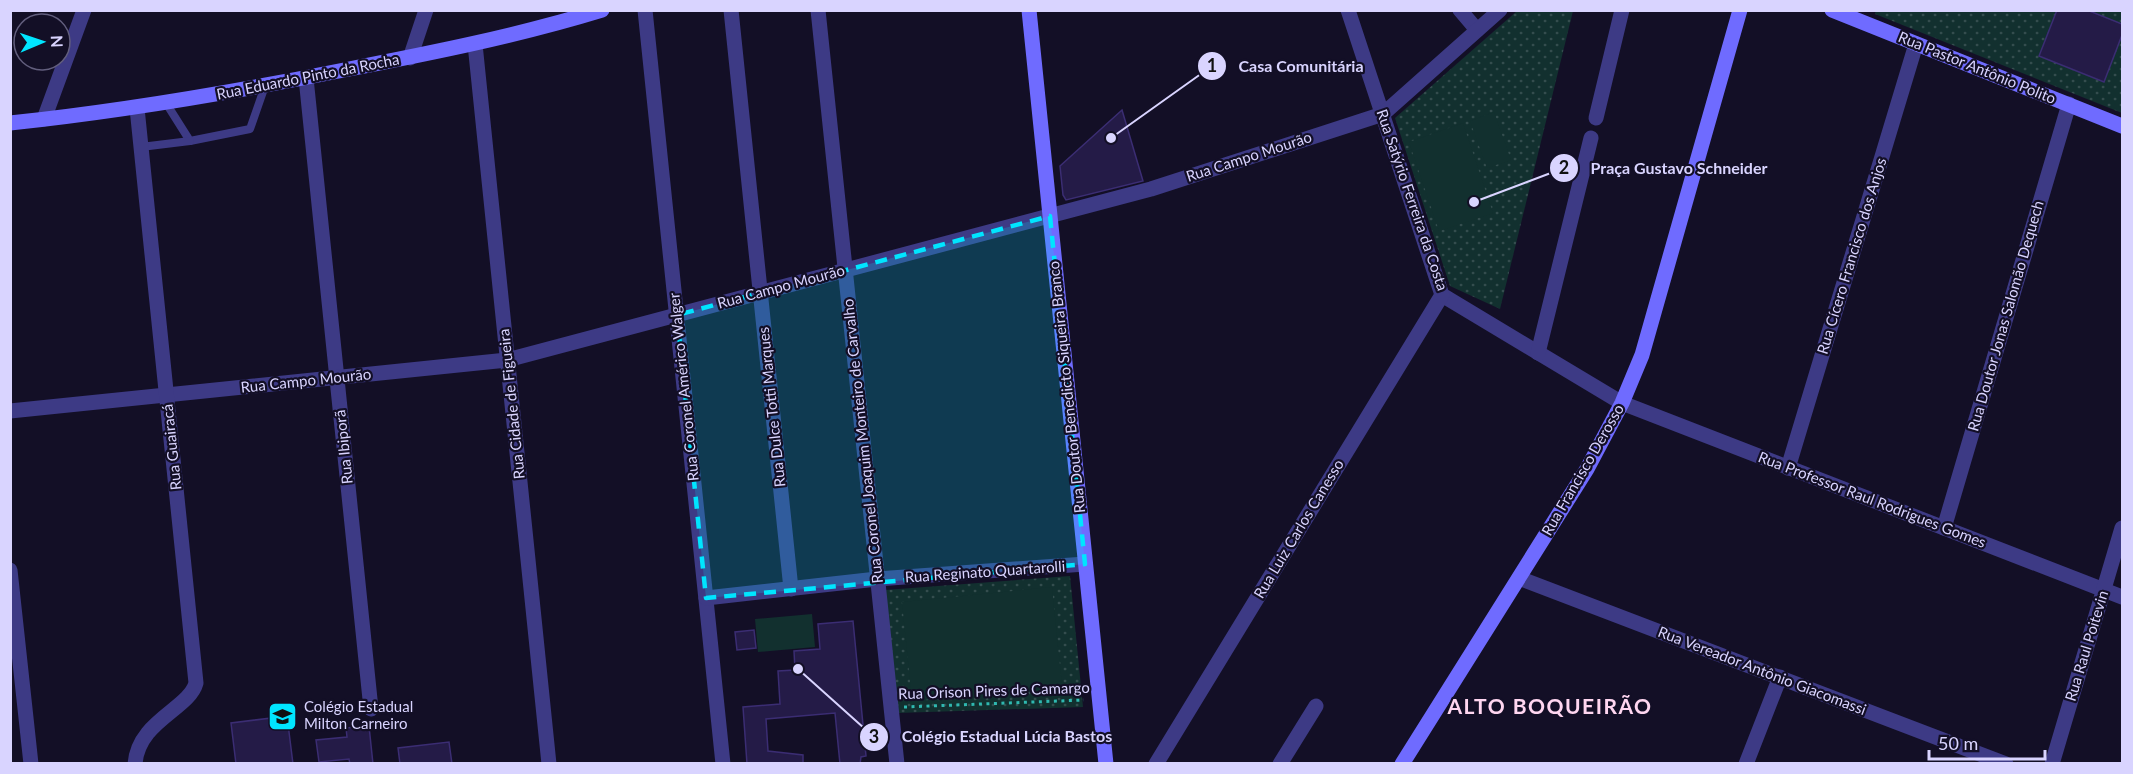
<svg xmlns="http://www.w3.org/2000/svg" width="2133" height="774" viewBox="0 0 2133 774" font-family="Lato,sans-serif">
<defs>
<pattern id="park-dots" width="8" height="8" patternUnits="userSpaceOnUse" patternTransform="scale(1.5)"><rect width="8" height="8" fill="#12302f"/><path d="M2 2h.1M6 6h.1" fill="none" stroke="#344d4e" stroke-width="1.8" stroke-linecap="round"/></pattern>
</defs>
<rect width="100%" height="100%" fill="#130f26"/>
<g fill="url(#park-dots)">
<path d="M1876 10 2122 11V113L1875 14Z"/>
<path d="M1517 11H1573L1500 309 1450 286 1395 118Z"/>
<path d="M1070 576 1083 707 898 713 885 590Z"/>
</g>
<g fill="#12302f">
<path d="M1494 112 1511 160 1487 168 1470 121Z"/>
<path d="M1463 123 1493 213 1439 231 1409 142Z"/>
<path d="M1052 587 1062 686 912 701 902 602Z"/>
<path d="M812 614 815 647 758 652 755 619Z"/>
</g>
<g fill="#241b47" stroke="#3b2d73" stroke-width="1.5">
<path d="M2057 10H2087L2122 24V35L2104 82 2039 56Z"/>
<path d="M1122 110 1143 181 1066 200 1063 195 1060 166Z"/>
<path d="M853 621 866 756 861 757 860 764H840L835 713 766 719 768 751 803 755V764H747L743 707 780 704 778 671 795 670 794 651 820 649 818 624Z"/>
<path d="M754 630 756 648 737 650 735 632Z"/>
<path d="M287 716 293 764H236L231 723Z"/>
<path d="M369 726 373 764H350L349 759 319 762 316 740 347 737 346 728Z"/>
<path d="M449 742 452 764H400L398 748Z"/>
</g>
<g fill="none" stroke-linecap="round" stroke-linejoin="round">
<path stroke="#2fb8b0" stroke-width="3" stroke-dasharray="3 4.5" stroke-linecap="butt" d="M904 707 1084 700"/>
<g stroke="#3d3a85" stroke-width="8">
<path d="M166 103 190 141 250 129 265 86"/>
<path d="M141 147 190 141"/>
</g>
<g stroke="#3d3a85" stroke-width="15">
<path d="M645 10 723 764"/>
<path d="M731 10 791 589"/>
<path d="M818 10 897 764"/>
<path d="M1348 10 1442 295 1622 403 2122 597"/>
<path d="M1460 10 1477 30"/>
<path d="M475 44 549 764"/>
<path d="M410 58 426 10"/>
<path d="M306 78 371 709"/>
<path d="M1596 118 1622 10"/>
<path d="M44 119 84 10"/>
<path d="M1538 353 1591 138"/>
<path d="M10 411 507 360 1151 189 1383 114 1500 10"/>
<path d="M1788 468 1916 44"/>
<path d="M1944 528 2069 104"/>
<path d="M10 570 31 764"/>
<path d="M1519 578 2006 764"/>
<path d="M706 598 877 579 1085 564"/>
<path d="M135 764C138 721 189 709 196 683L137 108"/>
<path d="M1156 764 1442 295"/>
<path d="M1280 764 1316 706"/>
<path d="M1746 764 1780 677"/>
<path d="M2052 764 2122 528"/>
</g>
<g stroke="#6f6bff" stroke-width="15">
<path d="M1029 10 1106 764"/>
<path d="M1832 10 2122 126"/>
<path d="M10 123C123 111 234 92 344 70 431 53 517 36 602 10"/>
<path d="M1402 764 1587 469 1622 403 1642 355 1740 10"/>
</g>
</g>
<path fill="#00e5ff" fill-opacity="0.2" stroke="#00e5ff" stroke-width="4.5" stroke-dasharray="12 8" stroke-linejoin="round" d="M1050 216 1085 564 706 598 677 315Z"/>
<defs>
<symbol id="school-square" viewBox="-11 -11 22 22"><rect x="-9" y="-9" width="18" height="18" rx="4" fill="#00e5ff" stroke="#130f26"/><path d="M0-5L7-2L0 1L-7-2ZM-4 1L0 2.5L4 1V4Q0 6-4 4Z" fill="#111"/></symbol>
</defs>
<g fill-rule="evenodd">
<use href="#school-square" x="266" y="700" width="33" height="33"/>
</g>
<g text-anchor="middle" stroke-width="4.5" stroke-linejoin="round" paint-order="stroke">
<g font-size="15" fill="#d9d4ff" stroke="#130f26">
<text transform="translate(1977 68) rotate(22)" y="5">Rua Pastor Antônio Polito</text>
<text transform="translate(308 77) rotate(-11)" y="5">Rua Eduardo Pinto da Rocha</text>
<text transform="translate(1249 157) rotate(-18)" y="5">Rua Campo Mourão</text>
<text transform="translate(1412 200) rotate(71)" y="5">Rua Satýrio Ferreira da Costa</text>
<text transform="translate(1852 256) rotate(-73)" y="5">Rua Cícero Francisco dos Anjos</text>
<text transform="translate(781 287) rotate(-15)" y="5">Rua Campo Mourão</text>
<text transform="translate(2006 316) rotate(-74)" y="5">Rua Doutor Jonas Salomão Dequech</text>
<text transform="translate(306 381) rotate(-6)" y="5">Rua Campo Mourão</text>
<text transform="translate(684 387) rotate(-96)" y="5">Rua Coronel Américo Walger</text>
<text transform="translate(1067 387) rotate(-96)" y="5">Rua Doutor Benedicto Siqueira Branco</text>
<text transform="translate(512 404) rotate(-96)" y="5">Rua Cidade de Figueira</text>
<text transform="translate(772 407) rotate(-96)" y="5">Rua Dulce Totti Marques</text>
<text transform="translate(863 441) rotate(-96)" y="5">Rua Coronel Joaquim Monteiro de Carvalho</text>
<text transform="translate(172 447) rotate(-96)" y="5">Rua Guairacá</text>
<text transform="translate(344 447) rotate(-96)" y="5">Rua Ibiporã</text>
<text transform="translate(1583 470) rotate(-60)" y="5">Rua Francisco Derosso</text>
<text transform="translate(1872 500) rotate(21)" y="5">Rua Professor Raul Rodrigues Gomes</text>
<text transform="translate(1299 529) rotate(-59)" y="5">Rua Luiz Carlos Canesso</text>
<text transform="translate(985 572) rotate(-4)" y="5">Rua Reginato Quartarolli</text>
<text transform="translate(2087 646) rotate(-73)" y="5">Rua Raul Poitevin</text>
<text transform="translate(1762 671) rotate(21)" y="5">Rua Vereador Antônio Giacomassi</text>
<text transform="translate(994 691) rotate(-2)" y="5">Rua Orison Pires de Camargo</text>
</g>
<g font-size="15" fill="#d9d4ff" stroke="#130f26" text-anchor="start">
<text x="304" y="712">Colégio Estadual<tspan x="304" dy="17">Milton Carneiro</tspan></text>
</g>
<g font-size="21" font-weight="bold" letter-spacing="1.5" fill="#ffd6f0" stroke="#130f26">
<text x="1550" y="714">ALTO BOQUEIRÃO</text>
</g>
</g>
<path fill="none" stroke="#d9d4ff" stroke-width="2" d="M1111 138L1212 66M1474 202L1564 168M798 669L874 737"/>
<g fill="#d9d4ff" stroke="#130f26" stroke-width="2">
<circle cx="1111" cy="138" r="6"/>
<circle cx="1474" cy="202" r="6"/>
<circle cx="798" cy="669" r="6"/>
<circle cx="1212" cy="66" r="15"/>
<circle cx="1564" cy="168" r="15"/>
<circle cx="874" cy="737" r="15"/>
</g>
<g font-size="18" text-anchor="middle" font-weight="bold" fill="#111">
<text x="1212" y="72">1</text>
<text x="1564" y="174">2</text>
<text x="874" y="743">3</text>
</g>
<g font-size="16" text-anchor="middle" font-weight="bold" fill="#d9d4ff" stroke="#130f26" stroke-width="4.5" stroke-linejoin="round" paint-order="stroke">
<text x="1301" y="72">Casa Comunitária</text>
<text x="1679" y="174">Praça Gustavo Schneider</text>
<text x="1007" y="742">Colégio Estadual Lúcia Bastos</text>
</g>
<rect width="2133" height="774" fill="none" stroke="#d9d4ff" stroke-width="24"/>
<g transform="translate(42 42) rotate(88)"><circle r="28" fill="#130f26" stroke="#625e7d" stroke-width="1.5"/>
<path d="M0-4.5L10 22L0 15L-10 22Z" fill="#00e5ff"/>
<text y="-9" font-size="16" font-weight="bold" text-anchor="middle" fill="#d9d4ff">N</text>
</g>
<path d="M1929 750v9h116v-9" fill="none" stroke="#d9d4ff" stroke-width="3"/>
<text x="1938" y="750" font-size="18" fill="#d9d4ff" stroke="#130f26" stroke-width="4.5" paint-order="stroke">50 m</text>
</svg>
